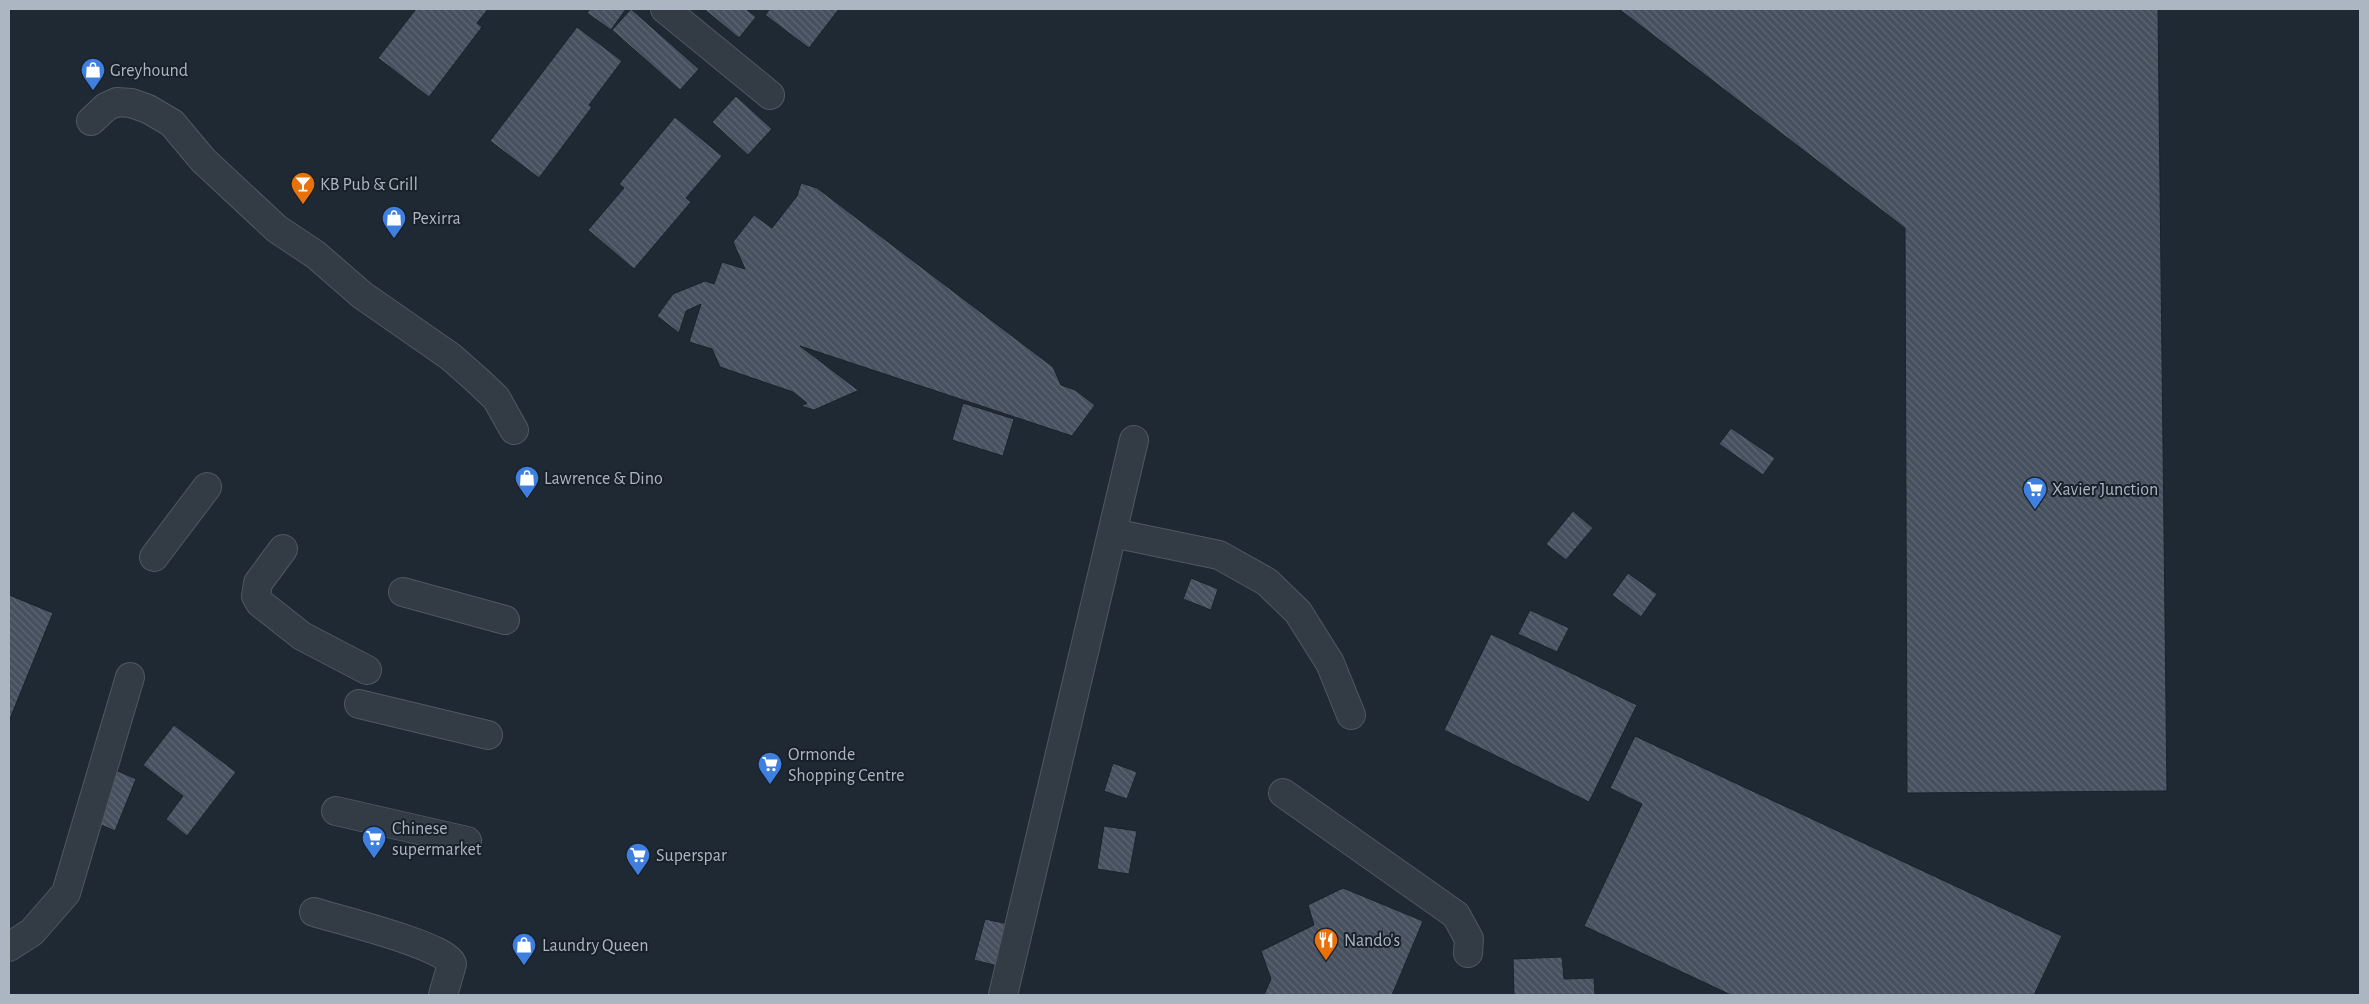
<svg xmlns="http://www.w3.org/2000/svg" width="2369" height="1004" viewBox="0 0 2369 1004" font-family="'Alegreya Sans',sans-serif">
<defs>
<pattern id="building-back-hatch" width="6" height="6" patternUnits="userSpaceOnUse" patternTransform="scale(1.25)"><rect width="6" height="6" fill="#46505e"/><path d="M-1 5l2 2M0 0l6 6M5-1l2 2" fill="none" stroke="#5e6773"/></pattern>
</defs>
<rect width="100%" height="100%" fill="#1f2934"/>
<g fill="url(#building-back-hatch)" stroke="#1a222b">
<path d="M416 9H488L477 23 482 27 429 97 378 58Z"/>
<path d="M590 9H626L611 30 587 13Z"/>
<path d="M631 9 699 69 680 90 612 30Z"/>
<path d="M706 9H746L756 17 739 38 705 10Z"/>
<path d="M770 9H839L809 48 765 15Z"/>
<path d="M1619 9H2158L2167 791 1907 793 1905 228Z"/>
<path d="M577 27 622 61 589 105 592 107 539 178 490 141Z"/>
<path d="M736 96 772 129 748 155 712 122Z"/>
<path d="M675 117 722 156 686 198 691 202 634 269 588 230 624 188 619 184Z"/>
<path d="M801 183 817 188 1053 367 1061 385 1075 390 1095 405 1072 436 800 346 862 393 857 391 814 410 801 406 807 403 793 392 720 367 712 349 689 342 701 304 686 311 679 333 657 316 673 294 705 281 714 284 722 262 745 269 733 242 754 215 772 228 797 196Z"/>
<path d="M963 403 1014 419 1003 456 952 440Z"/>
<path d="M1731 428 1775 458 1763 475 1719 444Z"/>
<path d="M1573 511 1593 528 1566 560 1546 544Z"/>
<path d="M1628 573 1657 594 1641 617 1612 595Z"/>
<path d="M1191 578 1218 589 1211 610 1183 599Z"/>
<path d="M9 595 53 613 9 721Z"/>
<path d="M9 595 53 613 9 721Z"/>
<path d="M1530 610 1569 628 1557 652 1518 634Z"/>
<path d="M1491 634 1637 705 1589 802 1444 730Z"/>
<path d="M174 725 236 772 187 836 166 819 183 796 143 765Z"/>
<path d="M1635 736 2062 936 2034 995H1731L1584 926 1642 804 1610 788Z"/>
<path d="M1113 763 1137 772 1127 799 1104 791Z"/>
<path d="M113 769 136 779 115 831 92 821Z"/>
<path d="M1104 826 1137 831 1129 874 1097 869Z"/>
<path d="M1343 888 1423 921 1392 995H1264L1271 979 1261 951 1314 925 1308 905Z"/>
<path d="M985 919 1017 926 1006 968 974 960Z"/>
<path d="M1562 957 1564 979 1594 978 1595 995H1514L1513 959Z"/>
</g>
<g fill="none" stroke-linecap="round" stroke-linejoin="round">
<defs>
<g id="minor">
<path d="M665 9 770 95"/>
<path d="M91 121 106 107 117 102 131 103 148 109 172 123 203 160 277 229 316 255 362 295 451 357 477 380 496 398 514 430"/>
<path d="M1113 533 1219 555 1267 582 1298 612 1330 663 1351 715"/>
<path d="M283 549 258 583 256 596 260 603 302 636 367 670"/>
<path d="M154 557 207 487"/>
<path d="M403 592 505 620"/>
<path d="M359 704 488 735"/>
<path d="M1283 793 1456 915 1469 939 1468 953"/>
<path d="M336 811 467 841"/>
<path d="M314 912C336 919 447 946 452 964L443 995"/>
<path d="M9 947 32 932 66 893 130 677"/>
<path d="M1003 995 1134 440"/>
</g>
</defs>
<use href="#minor" stroke="#505863" stroke-width="30"/>
<use href="#minor" stroke="#333b45" stroke-width="28"/>
</g>
<defs>
<symbol id="shop-pin" viewBox="-11 -11 22 30"><path d="M0 17L-7.5 6A9.5 9.5 0 1 1 7.5 6Z" fill="#3f7fe0" stroke="#182029"/><path d="M-5-2.5h2.3a2.7 3.5 0 0 1 5.4 0H5L5.5 6h-11ZM-1.5-2.5h3a1.5 2.3 0 0 0-3 0Z" fill="#fff"/></symbol>
<symbol id="bar-pin" viewBox="-11 -11 22 30"><path d="M0 17L-7.5 6A9.5 9.5 0 1 1 7.5 6Z" fill="#e8710a" stroke="#182029"/><path d="M-6-5H6L.8 .8V4.5H3.5V6h-7V4.5H-.8V.8Z" fill="#fff"/></symbol>
<symbol id="supermarket-pin" viewBox="-11 -11 22 30"><path d="M0 17L-7.5 6A9.5 9.5 0 1 1 7.5 6Z" fill="#3f7fe0" stroke="#182029"/><path d="M-6-5.5h2.5l.6 2H6L4.5 2H-2.5L-4.4-4H-6ZM-1.5 3.2a1.3 1.3 0 1 0 .1 0ZM3 3.2a1.3 1.3 0 1 0 .1 0Z" fill="#fff"/></symbol>
<symbol id="restaurant-pin" viewBox="-11 -11 22 30"><path d="M0 17L-7.5 6A9.5 9.5 0 1 1 7.5 6Z" fill="#e8710a" stroke="#182029"/><path d="M-5-6h1v4h1v-4h1v4h1v-4h1v5L-1.5 .5V6h-2V.5L-5-1ZM5-6V6H3V1.5H1.5Q1.5-4 5-6Z" fill="#fff"/></symbol>
</defs>
<g fill-rule="evenodd">
<use href="#shop-pin" x="79" y="56" width="28" height="38"/>
<use href="#bar-pin" x="289" y="170" width="28" height="38"/>
<use href="#shop-pin" x="380" y="204" width="28" height="38"/>
<use href="#shop-pin" x="513" y="464" width="28" height="38"/>
<use href="#supermarket-pin" x="2021" y="475" width="28" height="38"/>
<use href="#supermarket-pin" x="756" y="750" width="28" height="38"/>
<use href="#supermarket-pin" x="360" y="824" width="28" height="38"/>
<use href="#supermarket-pin" x="624" y="841" width="28" height="38"/>
<use href="#restaurant-pin" x="1312" y="926" width="28" height="38"/>
<use href="#shop-pin" x="510" y="931" width="28" height="38"/>
</g>
<g text-anchor="middle" stroke-width="4" stroke-linejoin="round" paint-order="stroke">
<g font-size="18" fill="#acb5c2" stroke="#182029" text-anchor="start">
<text x="110" y="76">Greyhound</text>
<text x="320" y="190">KB Pub &amp; Grill</text>
<text x="412" y="224">Pexirra</text>
<text x="544" y="484">Lawrence &amp; Dino</text>
<text x="2052" y="495">Xavier Junction</text>
<text x="788" y="760">Ormonde<tspan x="788" dy="21">Shopping Centre</tspan></text>
<text x="392" y="834">Chinese<tspan x="392" dy="21">supermarket</tspan></text>
<text x="656" y="861">Superspar</text>
<text x="1344" y="946">Nando's</text>
<text x="542" y="951">Laundry Queen</text>
</g>
</g>
<rect width="2369" height="1004" fill="none" stroke="#acb5c2" stroke-width="20"/>
</svg>
